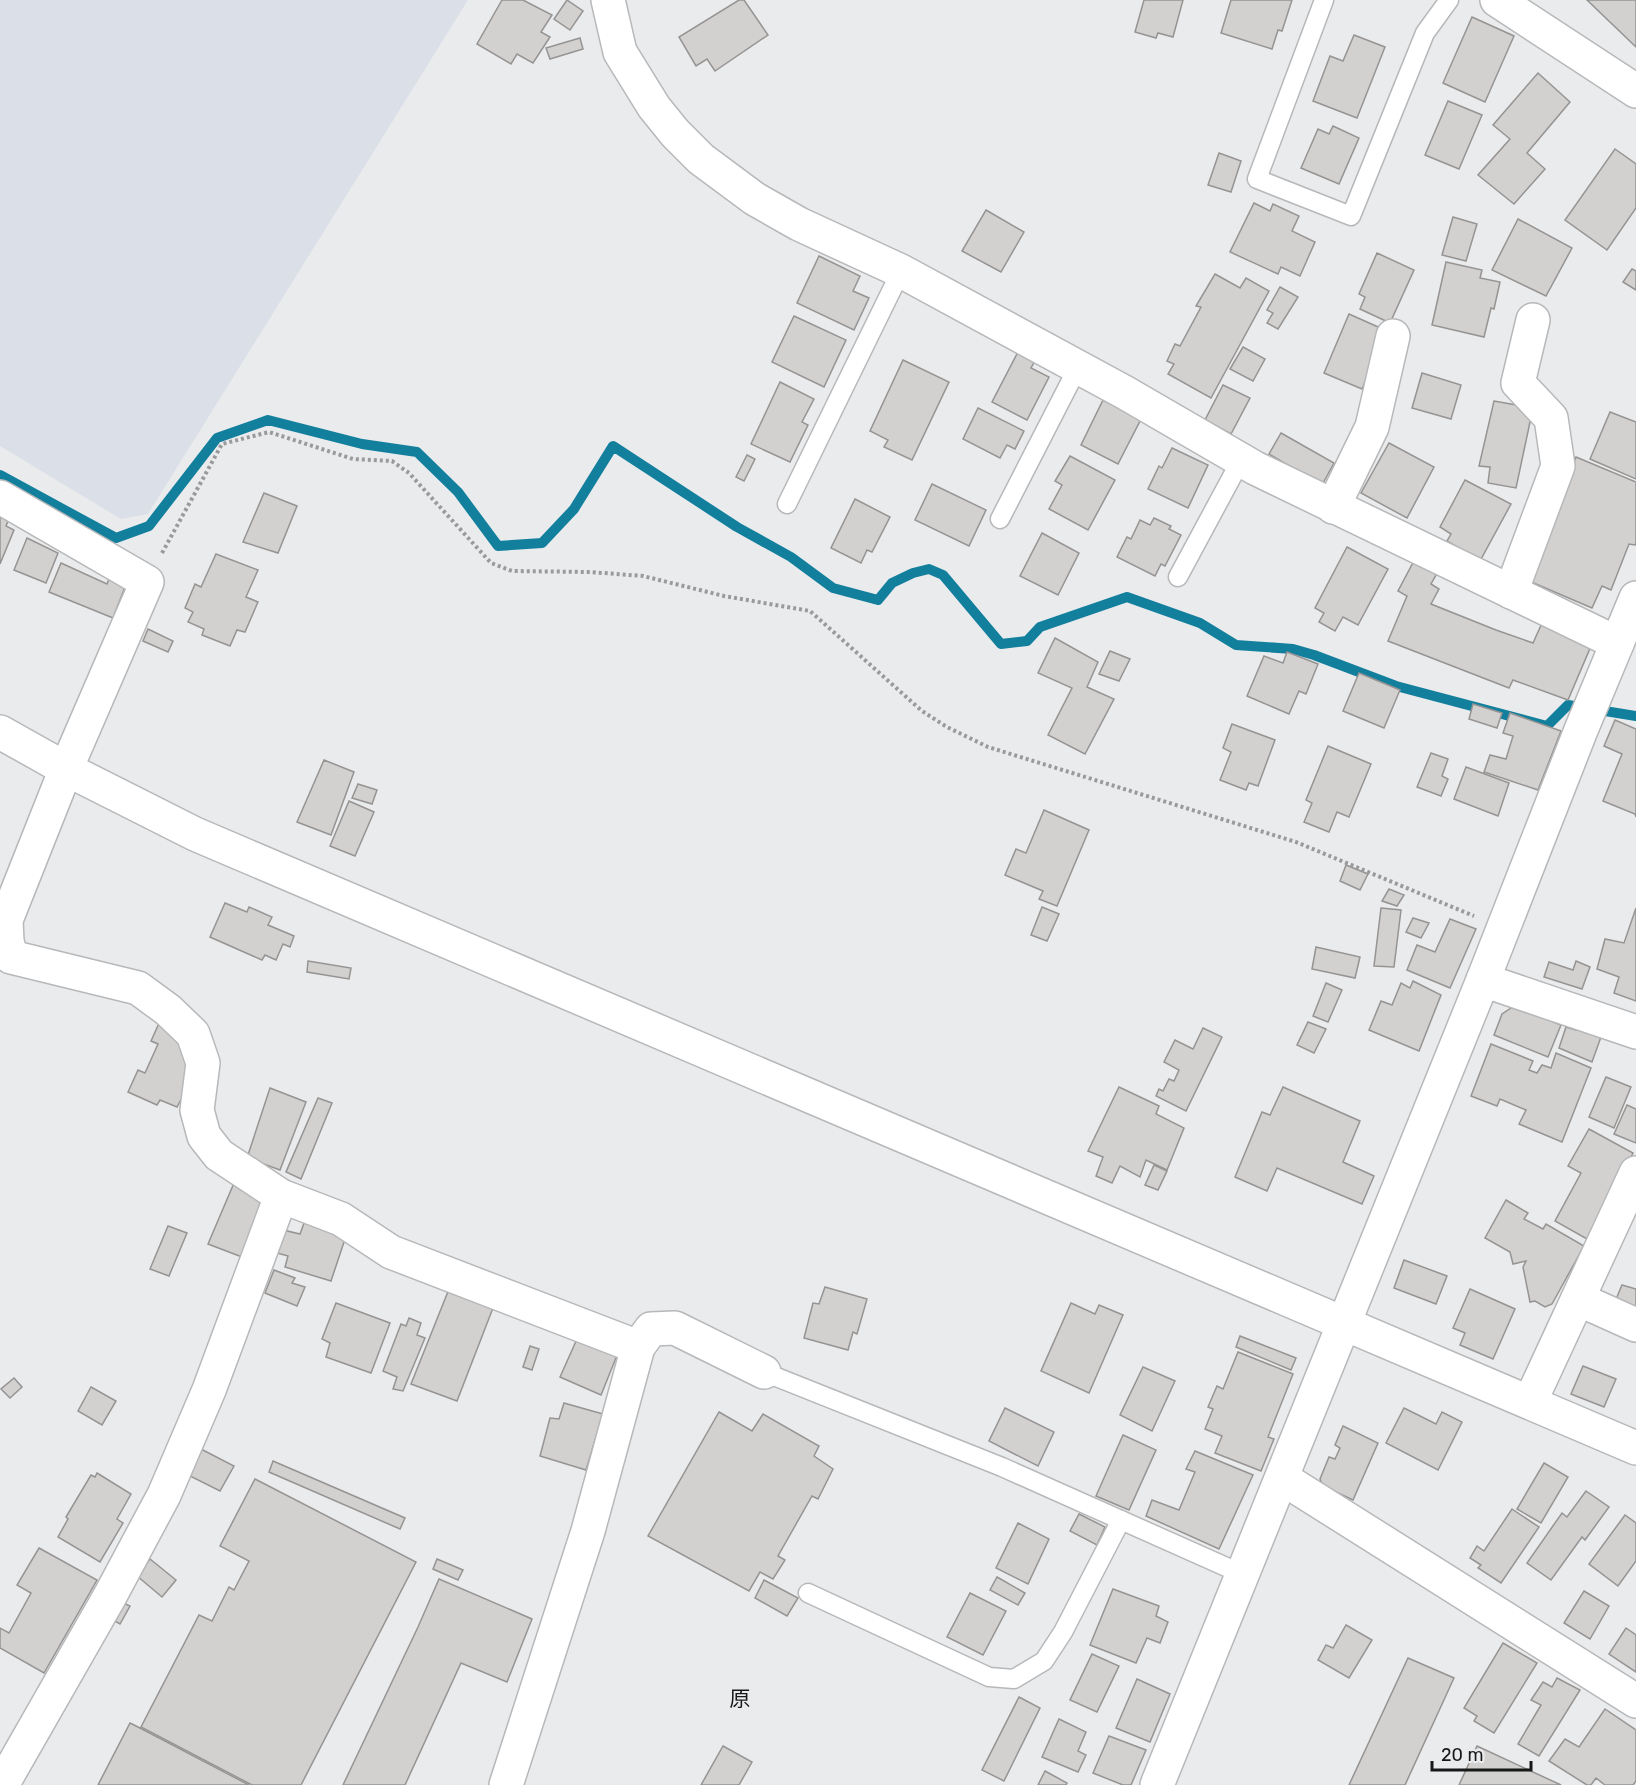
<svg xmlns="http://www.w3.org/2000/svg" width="1636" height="1785" viewBox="0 0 1636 1785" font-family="Rubik,'Noto Sans JP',sans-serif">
<rect width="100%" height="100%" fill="#eaebed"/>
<path fill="#dadfe8" d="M0 0H468L148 514 121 519 0 446Z"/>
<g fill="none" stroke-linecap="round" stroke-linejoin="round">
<path stroke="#127f9d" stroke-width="10" d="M0 475 116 538 149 526 217 438 268 420 362 444 417 452 458 492 498 546 542 543 574 509 613 446 737 527 791 557 833 588 878 600 892 583 913 573 929 569 943 575 1001 644 1027 641 1040 627 1127 597 1200 623 1236 645 1293 649 1314 655 1396 686 1547 726 1568 705 1636 716"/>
</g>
<g fill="#d3d0d0" stroke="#969493" stroke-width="1.5">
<path d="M502 0H523L552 15 541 32 550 37 533 63 517 54 511 64 477 44Z"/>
<path d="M567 0 583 11 570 30 554 19Z"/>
<path d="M739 0H744L768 35 715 71 707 59 696 66 679 37Z"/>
<path d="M1144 0H1183L1173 37 1158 33 1156 38 1135 32Z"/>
<path d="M1231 0H1292L1282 31 1278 30 1272 49 1221 33Z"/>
<path d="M1587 0H1636V47Z"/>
<path d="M1472 17 1514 36 1485 102 1443 83Z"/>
<path d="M1354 35 1385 47 1357 118 1313 101 1330 56 1343 61Z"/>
<path d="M580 38 583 49 550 59 546 48Z"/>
<path d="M1538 73 1570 102 1527 153 1545 169 1514 204 1478 175 1510 139 1493 125Z"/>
<path d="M1448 101 1482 115 1459 169 1425 155Z"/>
<path d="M1333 126 1359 138 1339 184 1301 168 1318 129 1329 134Z"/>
<path d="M1615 149 1636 164V208L1607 250 1565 220Z"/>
<path d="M1219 153 1241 161 1231 192 1208 185Z"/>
<path d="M1254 203 1270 211 1273 204 1299 216 1292 231 1315 242 1300 276 1281 267 1278 274 1230 252Z"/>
<path d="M986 210 1024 232 1001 272 962 251Z"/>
<path d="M1453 217 1477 224 1466 261 1442 255Z"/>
<path d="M1518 219 1572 248 1546 296 1492 270Z"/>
<path d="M1377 253 1414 270 1390 323 1360 309 1365 297 1359 294Z"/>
<path d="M819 256 860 276 853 291 869 298 854 330 797 303Z"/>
<path d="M1446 262 1482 270 1480 278 1500 282 1494 309 1491 308 1484 337 1432 325Z"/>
<path d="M1632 269 1636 271V290L1623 282Z"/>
<path d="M1215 274 1240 288 1246 278 1269 291 1211 398 1168 374 1174 364 1167 361 1175 344 1180 346 1201 307 1196 306Z"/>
<path d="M1280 287 1298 297 1278 329 1267 323 1273 313 1267 310Z"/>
<path d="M1349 314 1387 331 1362 389 1324 373Z"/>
<path d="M794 316 846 340 824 387 772 362Z"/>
<path d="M1243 347 1265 359 1253 381 1230 369Z"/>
<path d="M1019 350 1036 359 1031 368 1049 377 1027 420 992 402Z"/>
<path d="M903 360 949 382 912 460 884 447 888 440 870 431Z"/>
<path d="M1422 373 1461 385 1451 419 1412 408Z"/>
<path d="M780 382 814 399 802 422 808 425 790 462 751 444Z"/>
<path d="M1223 385 1250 398 1231 434 1205 420Z"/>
<path d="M1103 400 1141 419 1118 464 1081 445Z"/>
<path d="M1494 401 1533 408 1516 488 1488 483 1490 467 1479 466Z"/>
<path d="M978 408 1024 431 1015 449 1007 445 1000 458 963 439Z"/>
<path d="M1610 412 1636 422V479L1590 459Z"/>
<path d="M1281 433 1334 463 1322 485 1269 454Z"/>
<path d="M1389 443 1434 467 1407 518 1361 493Z"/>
<path d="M1172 448 1208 465 1188 508 1148 489 1159 466 1162 468Z"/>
<path d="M747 455 755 459 744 481 736 477Z"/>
<path d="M1070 456 1115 480 1088 530 1049 509 1062 485 1055 481Z"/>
<path d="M1576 457 1636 482V543L1635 545 1629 544 1611 590 1602 586 1592 608 1522 578Z"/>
<path d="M1465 480 1511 504 1480 561 1447 541 1451 534 1440 527Z"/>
<path d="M932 484 986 510 969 546 915 520Z"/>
<path d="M264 493 297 506 278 553 243 542Z"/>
<path d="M855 499 890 517 872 552 867 550 861 563 831 548Z"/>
<path d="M0 509 11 514 6 526 14 530 0 564Z"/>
<path d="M1154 518 1171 526 1169 529 1181 535 1165 566 1161 564 1155 576 1117 557 1127 537 1131 539 1140 520 1150 525Z"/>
<path d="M1042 533 1079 553 1058 595 1020 576Z"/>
<path d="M27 538 58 553 46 583 14 570Z"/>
<path d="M1347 547 1388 569 1358 625 1343 617 1335 631 1319 622 1324 613 1315 608Z"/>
<path d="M216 554 258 570 246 597 258 602 245 632 237 630 230 646 202 635 204 629 188 622 193 612 185 608 195 584 201 587Z"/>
<path d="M1416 557 1440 568 1431 584 1439 589 1431 604 1496 630 1533 643 1542 623 1591 646 1568 700 1513 680 1509 688 1388 641 1407 596 1398 591Z"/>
<path d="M61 563 107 584 109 579 125 587 113 618 49 592Z"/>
<path d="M148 629 173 641 168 652 143 641Z"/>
<path d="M1055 638 1098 662 1087 687 1114 699 1085 754 1048 735 1072 688 1038 673Z"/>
<path d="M1110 651 1130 659 1119 681 1099 674Z"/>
<path d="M1287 652 1318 664 1306 694 1299 691 1289 714 1247 696 1264 656 1283 663Z"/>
<path d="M1359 673 1400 690 1384 728 1343 711Z"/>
<path d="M1473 704 1502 713 1497 728 1469 719Z"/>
<path d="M1510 713 1561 731 1538 790 1484 772 1490 755 1506 759 1513 736 1503 733Z"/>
<path d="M1615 720 1636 729V817L1635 814 1603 801 1622 754 1604 746Z"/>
<path d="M1232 724 1275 740 1258 786 1249 783 1246 790 1220 780 1231 752 1223 748Z"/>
<path d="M1328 746 1371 764 1349 817 1337 812 1329 832 1304 822 1312 803 1306 800Z"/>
<path d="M1431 753 1448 759 1442 776 1448 779 1441 796 1417 787Z"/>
<path d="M324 760 354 772 331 835 297 822Z"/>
<path d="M1466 767 1509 783 1498 816 1454 799Z"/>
<path d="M358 784 377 790 372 804 352 798Z"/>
<path d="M349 801 374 812 355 856 330 846Z"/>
<path d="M1044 810 1089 830 1057 906 1039 899 1043 891 1005 875 1016 849 1026 853Z"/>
<path d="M1346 865 1368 874 1360 890 1340 881Z"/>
<path d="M1389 889 1404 895 1397 906 1382 901Z"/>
<path d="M225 903 247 912 249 907 272 917 268 925 294 936 290 947 283 944 276 960 265 955 262 960 210 937Z"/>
<path d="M1042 907 1059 914 1047 941 1031 935Z"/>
<path d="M1381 908 1401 910 1394 967 1374 966Z"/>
<path d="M1636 908V1001L1614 993 1619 977 1597 969 1605 939 1624 943Z"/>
<path d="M1413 918 1429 923 1421 938 1406 932Z"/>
<path d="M1450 919 1476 929 1450 988 1407 970 1417 945 1435 952Z"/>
<path d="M1316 947 1360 957 1355 978 1312 969Z"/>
<path d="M308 961 351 968 349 979 307 972Z"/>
<path d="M1576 961 1590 967 1582 989 1544 977 1549 962 1573 970Z"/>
<path d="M1413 981 1441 995 1419 1051 1369 1030 1381 1001 1392 1005 1401 983 1410 988Z"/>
<path d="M1326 983 1342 990 1328 1022 1313 1016Z"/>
<path d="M1514 1006 1561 1025 1548 1057 1494 1035 1502 1014Z"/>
<path d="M160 1021 194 1052V1075L177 1107 160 1100 157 1105 128 1092 138 1070 145 1073 158 1044 151 1041Z"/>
<path d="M1308 1022 1326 1029 1314 1053 1297 1045Z"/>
<path d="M1577 1026 1601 1037 1592 1062 1559 1048 1566 1027 1576 1030Z"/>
<path d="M1203 1028 1222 1037 1186 1111 1156 1096 1159 1089 1163 1091 1169 1079 1174 1081 1179 1070 1164 1062 1175 1040 1193 1049Z"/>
<path d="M1491 1044 1533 1061 1529 1070 1537 1073 1542 1065 1551 1068 1556 1053 1591 1068 1562 1142 1519 1124 1526 1110 1500 1099 1497 1106 1471 1096Z"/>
<path d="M1606 1077 1631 1087 1614 1128 1589 1117Z"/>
<path d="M1119 1087 1159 1106 1156 1114 1184 1128 1167 1170 1146 1160 1140 1177 1120 1166 1112 1183 1096 1176 1103 1157 1088 1151Z"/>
<path d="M1283 1087 1360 1121 1343 1162 1374 1176 1362 1204 1277 1168 1267 1191 1235 1177 1262 1112 1270 1115Z"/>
<path d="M270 1088 306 1102 280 1170 247 1158Z"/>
<path d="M318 1098 332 1103 301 1179 286 1172Z"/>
<path d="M1627 1105 1636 1109V1143L1614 1134Z"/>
<path d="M1589 1129 1633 1153 1587 1239 1555 1221 1581 1173 1568 1166Z"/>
<path d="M1154 1165 1167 1171 1158 1190 1145 1185Z"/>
<path d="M234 1183 266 1197 242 1257 208 1244Z"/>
<path d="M1506 1200 1528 1213 1524 1219 1543 1229 1546 1224 1584 1246 1552 1304 1545 1307 1535 1301 1530 1302 1523 1267 1526 1261 1513 1264 1510 1252 1485 1238Z"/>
<path d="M307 1215 349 1227 331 1281 285 1267 288 1256 277 1253 283 1230 300 1234Z"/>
<path d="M168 1226 187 1233 169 1276 150 1269Z"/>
<path d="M1404 1260 1447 1276 1436 1304 1394 1288Z"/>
<path d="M274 1270 295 1278 292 1283 305 1287 297 1306 265 1293Z"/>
<path d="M1622 1285 1636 1289V1324L1614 1304Z"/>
<path d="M825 1287 867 1299 857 1334 853 1332 848 1350 804 1338 813 1303 819 1304Z"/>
<path d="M449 1289 493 1308 457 1401 411 1384Z"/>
<path d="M1470 1289 1515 1309 1493 1359 1460 1345 1465 1333 1453 1328Z"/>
<path d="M336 1303 390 1323 371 1373 326 1357 330 1343 322 1339Z"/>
<path d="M1071 1303 1095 1314 1099 1305 1123 1315 1089 1393 1041 1371Z"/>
<path d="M409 1318 421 1323 417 1335 425 1338 403 1391 393 1389 397 1377 383 1371 401 1324 406 1326Z"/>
<path d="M581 1330 620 1348 601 1395 560 1377Z"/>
<path d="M1240 1336 1296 1358 1291 1370 1236 1347Z"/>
<path d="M530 1346 539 1349 532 1370 523 1367Z"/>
<path d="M1238 1352 1293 1374 1268 1437 1274 1439 1261 1471 1215 1453 1222 1436 1205 1429 1213 1409 1208 1407 1217 1386 1223 1389Z"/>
<path d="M1583 1366 1616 1379 1604 1407 1571 1394Z"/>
<path d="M1143 1367 1175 1381 1152 1431 1120 1415Z"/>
<path d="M14 1378 22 1387 10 1398 1 1389Z"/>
<path d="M91 1387 116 1401 102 1425 78 1411Z"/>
<path d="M564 1403 603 1414 586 1470 540 1456 550 1418 559 1419Z"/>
<path d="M1005 1408 1054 1432 1038 1466 989 1441Z"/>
<path d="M1404 1408 1436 1424 1442 1412 1462 1422 1438 1470 1386 1443Z"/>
<path d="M719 1412 752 1431 763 1414 819 1446 814 1456 833 1469 818 1499 812 1496 778 1556 785 1560 773 1579 760 1572 749 1591 648 1536Z"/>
<path d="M1343 1426 1378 1443 1353 1500 1323 1486 1320 1479 1329 1457 1335 1459 1340 1448 1335 1445Z"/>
<path d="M1123 1435 1156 1450 1129 1510 1096 1496Z"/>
<path d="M197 1447 234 1466 220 1491 184 1473Z"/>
<path d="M1195 1451 1253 1475 1219 1549 1146 1516 1152 1500 1179 1510 1195 1472 1186 1469Z"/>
<path d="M273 1461 405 1518 400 1529 269 1472Z"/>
<path d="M1544 1463 1568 1477 1541 1523 1517 1509Z"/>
<path d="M97 1473 131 1494 117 1519 123 1523 100 1562 58 1537 68 1519 66 1517 91 1475 95 1477Z"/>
<path d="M255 1479 416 1562 301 1785H252L141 1727 199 1615 212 1621 229 1587 234 1590 249 1561 220 1546Z"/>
<path d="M1586 1491 1609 1507 1585 1540 1582 1537 1551 1580 1527 1563 1562 1513 1567 1517Z"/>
<path d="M1512 1509 1539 1527 1501 1583 1478 1568 1481 1565 1470 1558 1477 1546 1484 1551Z"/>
<path d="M1079 1514 1105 1527 1097 1545 1070 1531Z"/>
<path d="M1625 1515 1636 1523V1561L1618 1586 1589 1564Z"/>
<path d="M1018 1523 1049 1539 1028 1584 996 1568Z"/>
<path d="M39 1548 97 1580 44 1673 0 1648V1628L9 1633 31 1593 17 1585Z"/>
<path d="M150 1559 176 1580 162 1597 137 1576Z"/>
<path d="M437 1559 463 1570 458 1580 433 1569Z"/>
<path d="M997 1577 1025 1593 1018 1605 990 1590Z"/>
<path d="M439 1579 532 1619 507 1682 461 1663 405 1785H343L418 1627Z"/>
<path d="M764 1580 798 1598 787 1616 755 1598Z"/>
<path d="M1113 1589 1159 1606 1156 1616 1168 1622 1160 1643 1147 1638 1136 1663 1090 1645Z"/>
<path d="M1584 1591 1609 1606 1590 1639 1564 1623Z"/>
<path d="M970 1593 1006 1611 983 1655 947 1637Z"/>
<path d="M115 1599 130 1606 120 1624 106 1616Z"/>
<path d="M1346 1625 1372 1640 1349 1678 1318 1660 1326 1645 1333 1648Z"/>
<path d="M1626 1628 1636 1635V1672L1609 1654Z"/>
<path d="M1503 1643 1537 1663 1494 1733 1474 1721 1477 1716 1464 1708Z"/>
<path d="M1092 1654 1119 1666 1097 1712 1070 1700Z"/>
<path d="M1408 1658 1454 1678 1405 1785H1349Z"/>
<path d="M1557 1678 1580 1690 1539 1756 1518 1744 1541 1705 1531 1700 1543 1682 1552 1687Z"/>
<path d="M1137 1679 1170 1694 1150 1742 1116 1728Z"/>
<path d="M1019 1697 1040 1708 1004 1781 982 1770Z"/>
<path d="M1605 1709 1636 1730V1781L1633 1785H1605L1596 1778 1591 1785H1587L1549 1761 1565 1739 1579 1747Z"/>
<path d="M1059 1719 1086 1732 1078 1751 1086 1755 1078 1772 1042 1757Z"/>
<path d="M130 1723 140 1728 249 1785H98Z"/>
<path d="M1109 1736 1146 1750 1131 1785H1123L1093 1773Z"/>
<path d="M723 1746 752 1762 739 1785H701Z"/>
<path d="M1477 1746 1561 1785H1459Z"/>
<path d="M1045 1771 1067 1783 1066 1785H1038Z"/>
</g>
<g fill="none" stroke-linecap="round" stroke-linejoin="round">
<defs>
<g id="service">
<path d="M1324 0 1257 179 1351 216 1425 33 1449 0"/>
<path d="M787 504 901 271"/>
<path d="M1000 519 1078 367"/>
<path d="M1178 577 1241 460"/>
<path d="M764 1372 1002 1467 1242 1574"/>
<path d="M808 1593 989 1677 1014 1679 1044 1661 1063 1632 1121 1520"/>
</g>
<g id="minor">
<path d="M608 0 620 52 654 107 675 133 701 159 755 199 799 224 901 271 1124 392 1255 468 1617 643"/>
<path d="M0 497 147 582 66 769 6 920 7 941 11 957 138 988 168 1010 193 1034 203 1063 197 1110 204 1136 219 1155 281 1196 341 1219 391 1252 638 1347 651 1329 675 1328 764 1372"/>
<path d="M1333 507 1372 427 1393 336"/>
<path d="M1511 592 1558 466 1551 418 1518 383 1533 320"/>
<path d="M1483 980 1636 1032"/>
<path d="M1578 1299 1636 1325"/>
<path d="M1530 1402 1636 1173"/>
<path d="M1282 1478 1636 1701"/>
<path d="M2 1785 110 1596 164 1495 209 1390 281 1196"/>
<path d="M506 1785 588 1531 638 1347"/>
</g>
<g id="tertiary">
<path d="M1497 0 1636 91"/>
<path d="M0 732 66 769 195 834 1636 1448"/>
<path d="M1157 1785 1483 980 1581 730 1636 598"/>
</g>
</defs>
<use href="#service" stroke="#b7b8ba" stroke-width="21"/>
<use href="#minor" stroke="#b7b8ba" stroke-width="36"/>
<use href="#tertiary" stroke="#b7b8ba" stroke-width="36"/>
<path stroke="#999a9b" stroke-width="4" stroke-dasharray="3 3" stroke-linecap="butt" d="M162 553 222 444 269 432 353 459 392 461 409 473 491 563 512 571 590 572 643 576 724 596 810 611 922 711 947 727 988 747 1296 842 1474 916"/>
<use href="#service" stroke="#fff" stroke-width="18"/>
<use href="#minor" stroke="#fff" stroke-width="33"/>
<use href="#tertiary" stroke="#fff" stroke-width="33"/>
</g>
<g text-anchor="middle" stroke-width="4.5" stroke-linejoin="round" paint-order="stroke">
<g font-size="21" fill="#171818" stroke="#eaebed">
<text x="740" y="1706">原</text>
</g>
</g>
<path d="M1432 1761v9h99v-9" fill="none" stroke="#171818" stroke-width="3"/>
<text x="1441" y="1761" font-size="18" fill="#171818" stroke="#eaebed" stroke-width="4.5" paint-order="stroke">20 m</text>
</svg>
